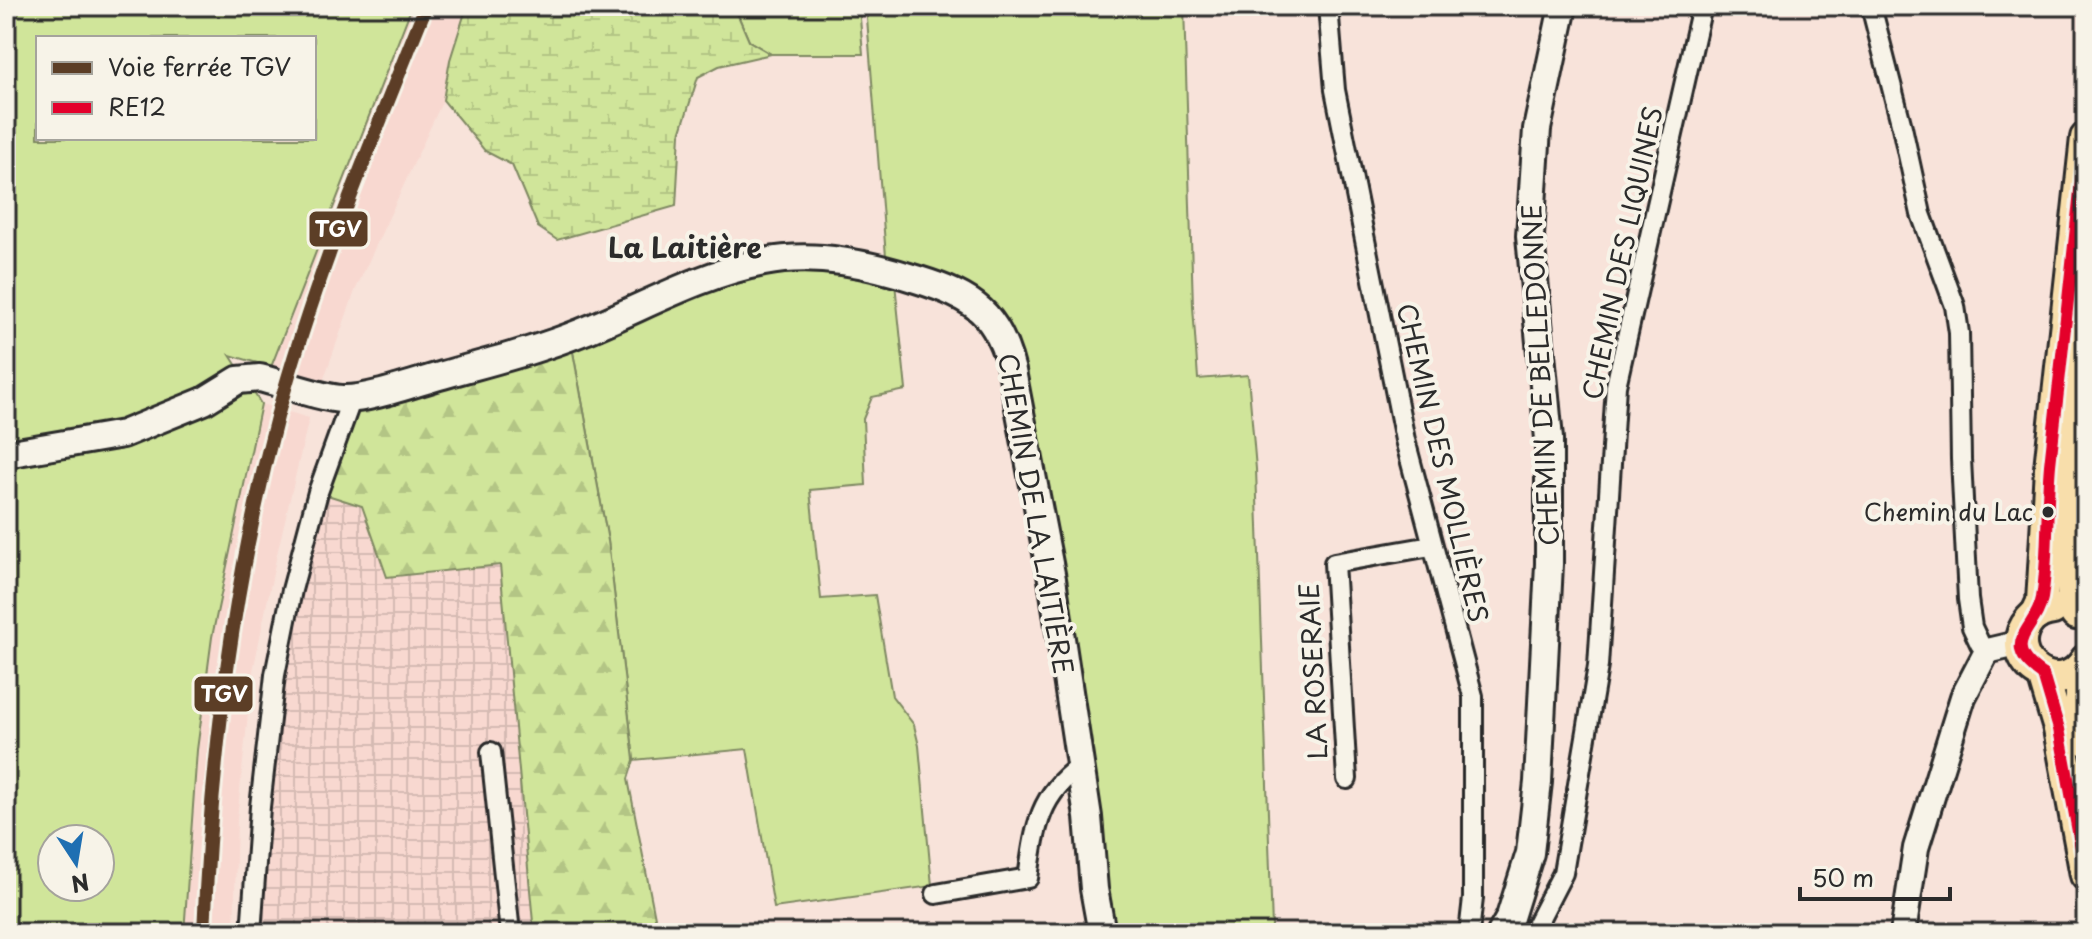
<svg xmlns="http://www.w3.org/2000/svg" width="2092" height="939" viewBox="0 0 2092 939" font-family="'Playpen Sans',sans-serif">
<defs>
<pattern id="industrial-grid" width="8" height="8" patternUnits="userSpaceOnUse" patternTransform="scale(2)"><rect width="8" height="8" fill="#f8d8d0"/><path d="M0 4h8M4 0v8" fill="none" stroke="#d5bab3"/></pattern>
<pattern id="forest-firs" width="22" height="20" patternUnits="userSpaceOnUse" patternTransform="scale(2)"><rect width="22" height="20" fill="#d0e59a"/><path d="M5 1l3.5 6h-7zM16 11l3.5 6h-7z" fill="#b3c585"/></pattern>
<pattern id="wetland-marsh" width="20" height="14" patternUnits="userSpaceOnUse" patternTransform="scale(2)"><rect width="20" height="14" fill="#d0e59a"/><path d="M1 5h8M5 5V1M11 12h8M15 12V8" fill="none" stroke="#b3c585"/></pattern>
</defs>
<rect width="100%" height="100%" fill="#f8e3da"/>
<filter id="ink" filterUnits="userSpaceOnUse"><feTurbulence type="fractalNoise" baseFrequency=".0125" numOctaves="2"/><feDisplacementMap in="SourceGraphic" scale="16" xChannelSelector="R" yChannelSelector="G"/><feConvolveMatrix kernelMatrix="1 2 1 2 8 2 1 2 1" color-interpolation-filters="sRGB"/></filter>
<g filter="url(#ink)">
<g fill="#f8d8d0">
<path d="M412 6H467L450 60 443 100 355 291 322 384 271 367Z"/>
<path d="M261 404 309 418 277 554 252 676 237 819 234 933H184L197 750 212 637Z"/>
</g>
<path fill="url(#industrial-grid)" d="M318 492 362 506 388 577 500 564 534 933H256L283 637Z"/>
<g fill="#d0e59a" stroke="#7e8862" stroke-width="2" fill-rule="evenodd">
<path d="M6 6H412L271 367 230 355 261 404 212 637 197 750 184 933H6ZM38 38H314V138H38ZM52 839H100V887H52Z"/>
<path d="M734 6H859L863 54H771L749 41Z"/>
<path d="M866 6H1184L1193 306 1198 379 1248 375 1256 469 1272 928 1265 933H1108L1008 331 977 305 895 283 906 390 872 397 863 419 866 485 810 490 821 599 875 595 892 696 914 725 919 746 932 886 774 908 747 749 634 760 608 541 570 336 763 262 887 269Z"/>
</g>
<path fill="url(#forest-firs)" stroke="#7e8862" stroke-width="2" d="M570 336 608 541 634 760 628 779 658 933H534L500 565 387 577 362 506 318 492 352 398Z"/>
<path fill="url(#wetland-marsh)" stroke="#7e8862" stroke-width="2" d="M467 6H734L749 41 771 54 719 66 698 77 680 134 676 206 557 240 538 227 512 165 485 151 443 100 450 60Z"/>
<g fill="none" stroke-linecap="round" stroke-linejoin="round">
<defs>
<g id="minor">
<path d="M1328 6 1335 90 1405 440 1473 696V898L1469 933"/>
<path d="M1871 6 1902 127 1921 214 1955 306 1959 333 1961 459 1968 599 1972 627 1980 644 1987 651"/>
<path d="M491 752 510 933"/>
<path d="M1347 779 1334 563 1431 546"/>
<path d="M936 894 1028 878C1035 830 1038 796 1080 766"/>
<path d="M251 933 260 807 275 675 292 590 318 492 352 398"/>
<path d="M1532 933 1563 873 1598 666 1616 386 1702 6"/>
</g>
<path id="tertiary" d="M1903 933 1916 848 1963 697 1987 651 2021 643"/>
<g id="secondary">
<path d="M6 454 123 434 204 401 238 380 260 378C280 383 325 399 343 399 368 400 417 382 443 375 489 362 538 350 582 332 642 308 700 274 764 262 816 252 870 264 919 280 974 297 998 314 1012 371L1052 579 1088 817 1094 889 1102 933"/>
<path d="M1501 933 1510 917 1530 853 1538 782 1549 564V439L1530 236 1537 129 1563 6"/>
</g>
<g id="primary">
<path d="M2053 609C2044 610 2036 613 2030 620 1998 658 2059 704 2086 660"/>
<path d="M2076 614C2060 537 2077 440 2086 362"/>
<path d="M2036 615 2042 602 2050 468 2086 138"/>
<path d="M2081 667V702L2086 740"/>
<path d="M2043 675 2059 729 2086 875"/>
</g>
</defs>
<use href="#minor" stroke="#2b2b2b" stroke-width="24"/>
<use href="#tertiary" stroke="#2b2b2b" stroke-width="30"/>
<use href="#secondary" stroke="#2b2b2b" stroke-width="32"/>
<use href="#primary" stroke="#2b2b2b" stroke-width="36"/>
<use href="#minor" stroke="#f7f3e8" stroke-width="18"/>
<use href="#tertiary" stroke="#f7f3e8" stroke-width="24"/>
<use href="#secondary" stroke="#f7f3e8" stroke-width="26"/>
<use href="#primary" stroke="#f8deab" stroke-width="30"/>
<defs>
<g id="bus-1">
<path d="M2043 675C1996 643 2037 630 2042 598 2049 554 2046 509 2050 465 2061 356 2074 247 2086 138"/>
<path d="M2043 675 2059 729 2086 875"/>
</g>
</defs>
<use href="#bus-1" stroke="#f7f3e8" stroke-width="18"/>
<use href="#bus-1" stroke="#e4002b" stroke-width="12"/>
<defs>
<path id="rail-1" d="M204 933C211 758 232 586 277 417 315 276 372 141 426 6"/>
</defs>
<use href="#rail-1" stroke="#f7f3e8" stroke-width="20"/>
<use href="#rail-1" stroke="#5c3e26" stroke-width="14"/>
</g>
</g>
<circle fill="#2b2b2b" stroke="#f7f3e8" stroke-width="3" cx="2048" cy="512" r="7"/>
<g text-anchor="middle" stroke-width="8" stroke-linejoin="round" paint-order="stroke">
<g font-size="24" fill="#2b2b2b" stroke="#f7f3e8" text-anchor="end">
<text x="2033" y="521">Chemin du Lac</text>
</g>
<g font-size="26" fill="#2b2b2b" stroke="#f7f3e8">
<text transform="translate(1623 253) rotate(-78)" y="9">CHEMIN DES LIQUINES</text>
<text transform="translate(1541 375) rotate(-93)" y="9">CHEMIN DE BELLEDONNE</text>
<text transform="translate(1442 463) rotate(77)" y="9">CHEMIN DES MOLLIÈRES</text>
<text transform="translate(1035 514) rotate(80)" y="9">CHEMIN DE LA LAITIÈRE</text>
<text transform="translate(1314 671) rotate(-93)" y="9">LA ROSERAIE</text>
</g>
<g font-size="28" font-weight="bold" fill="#2b2b2b" stroke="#f7f3e8">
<text x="685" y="258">La Laitière</text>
</g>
</g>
<g stroke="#f7f3e8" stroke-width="3">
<rect x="308" y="210" width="61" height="38" rx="8" fill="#5c3e26"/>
<rect x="193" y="675" width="61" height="38" rx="8" fill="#5c3e26"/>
</g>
<g font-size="22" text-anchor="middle" font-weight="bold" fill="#fff">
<text x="338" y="237">TGV</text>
<text x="224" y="702">TGV</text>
</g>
<rect width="2092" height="939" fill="none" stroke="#f7f3e8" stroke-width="32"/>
<rect x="16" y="16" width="2060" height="907" fill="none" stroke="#2b2b2b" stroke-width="3" filter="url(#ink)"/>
<rect x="36" y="36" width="280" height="104" fill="#f7f3e8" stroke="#a5a39c" stroke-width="2"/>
<rect x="52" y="62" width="40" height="12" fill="#5c3e26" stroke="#a5a39c" stroke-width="2"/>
<text x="108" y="76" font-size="24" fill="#2b2b2b">Voie ferrée TGV</text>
<rect x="52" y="102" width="40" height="12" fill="#e4002b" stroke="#a5a39c" stroke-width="2"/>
<text x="108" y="116" font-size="24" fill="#2b2b2b">RE12</text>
<g transform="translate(76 863) rotate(168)"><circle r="38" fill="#f7f3e8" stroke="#a5a39c" stroke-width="2"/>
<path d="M0-6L14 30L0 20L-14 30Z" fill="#1f6fb2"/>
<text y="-12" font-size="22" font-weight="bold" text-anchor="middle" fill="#2b2b2b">N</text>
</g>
<path d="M1800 887v12h150v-12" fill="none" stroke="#2b2b2b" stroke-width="4"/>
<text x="1812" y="887" font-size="24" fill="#2b2b2b" stroke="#f7f3e8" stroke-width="6" paint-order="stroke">50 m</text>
</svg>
